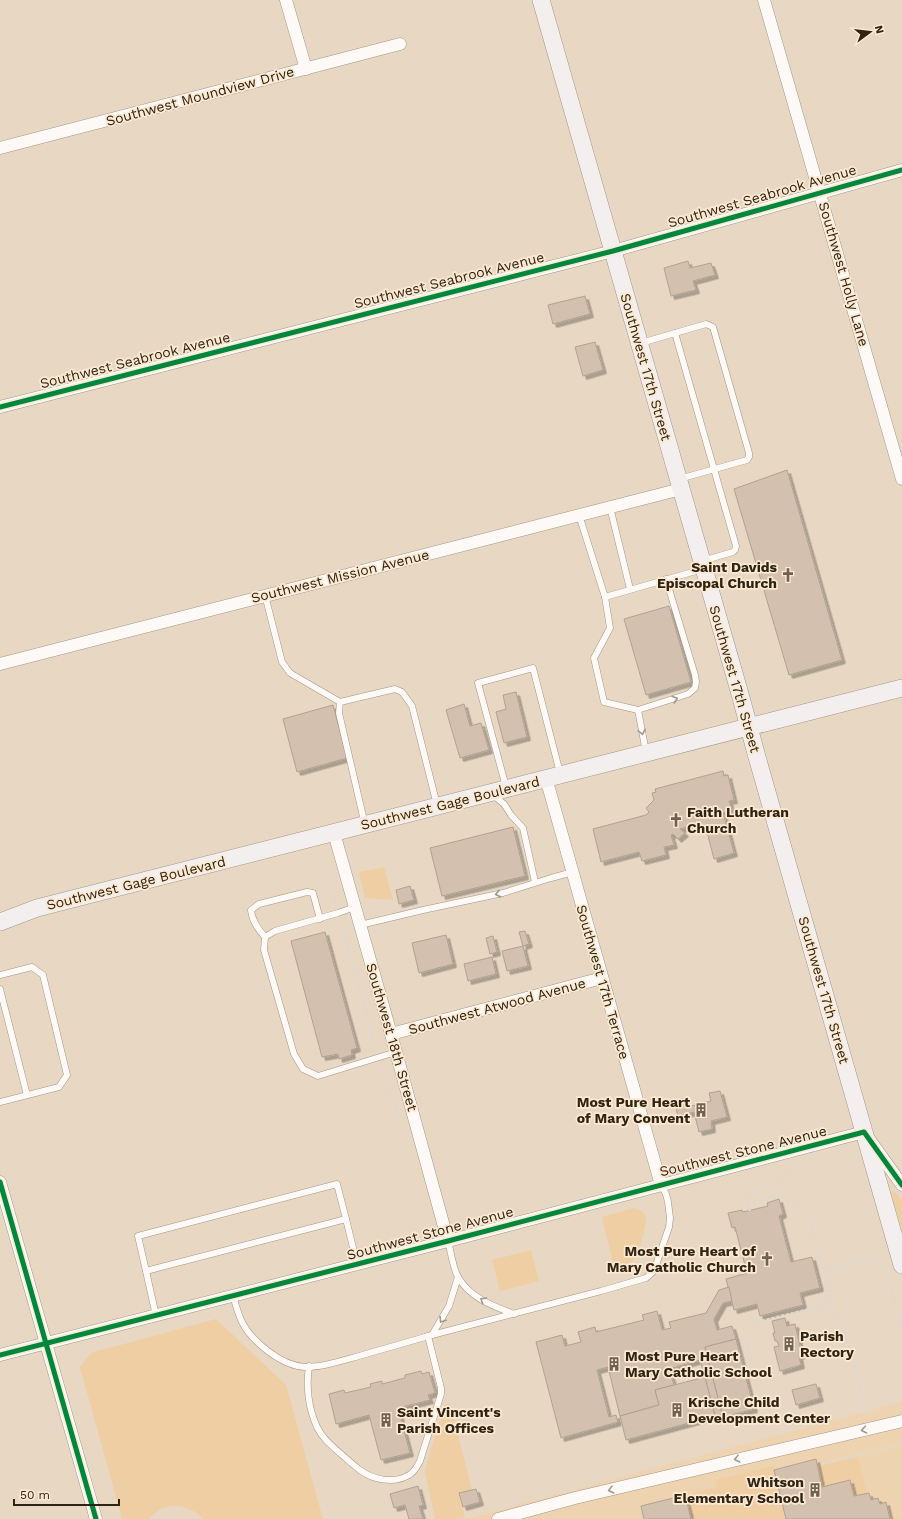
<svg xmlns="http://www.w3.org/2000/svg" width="902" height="1519" viewBox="0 0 902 1519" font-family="'Work Sans',sans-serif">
<defs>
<filter id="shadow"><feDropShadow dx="3.5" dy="3.5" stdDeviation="0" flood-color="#0004"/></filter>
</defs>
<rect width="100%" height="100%" fill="#e8d7c2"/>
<path fill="#eed3b0" d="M902 1402V1519H465Z"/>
<g fill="#efcea4">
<path d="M384 867 393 900 365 898 359 872Z"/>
<path d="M894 1191 902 1200V1231L891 1194Z"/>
<path d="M634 1208C643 1210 646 1214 646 1222 642 1238 639 1269 617 1267L613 1263 602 1217Z"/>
<path d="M531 1250 539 1281 500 1291 492 1260Z"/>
<path d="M216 1319 286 1385 323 1519H203C193 1508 178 1503 163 1508 157 1510 153 1516 148 1519 141 1519 130 1519 122 1519L80 1367 91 1353Z"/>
<path d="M444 1404H450L472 1490 459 1493 465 1517 456 1519H435L425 1471Z"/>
<path d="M858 1457 867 1493 854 1496 849 1480 822 1487 817 1466Z"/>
<path d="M774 1466V1470L786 1519H691L685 1495 717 1487 715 1480Z"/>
</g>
<g fill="#d4c0ae" stroke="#b0a293" filter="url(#shadow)">
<path d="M688 261 690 268 711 263 715 275 693 281 696 290 671 296 664 268Z"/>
<path d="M585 296 590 314 553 324 548 305Z"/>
<path d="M595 342 603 370 583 376 575 347Z"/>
<path d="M787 470 842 660 789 675 734 489Z"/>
<path d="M669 606 691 682 646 695 624 619Z"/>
<path d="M516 692 527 737 504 743 496 712 506 709 503 695Z"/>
<path d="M464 704 470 726 481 723 489 750 460 758 446 710Z"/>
<path d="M333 705 347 758 297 772 283 719Z"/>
<path d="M723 771 724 776 728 775 734 800 729 801 732 810 723 813 734 853 714 859 706 828 697 830 695 825 680 829 685 833 678 839 673 834 671 835 674 845 664 847 666 855 642 861 639 852 601 862 593 829 646 815 649 812 646 808 654 800 652 793 656 792 655 789Z"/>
<path d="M513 827 525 876 442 896 430 848Z"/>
<path d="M410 886 414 900 399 904 396 890Z"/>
<path d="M525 931 529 944 523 946 519 932Z"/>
<path d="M325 932 357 1048 351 1050 352 1055 339 1059 338 1054 322 1057 291 941Z"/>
<path d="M446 935 453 964 419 973 412 943Z"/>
<path d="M493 936 497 952 490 954 486 938Z"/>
<path d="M523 946 528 966 507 971 502 951Z"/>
<path d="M492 957 496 974 468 981 464 964Z"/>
<path d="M720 1091 727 1117 711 1121 712 1129 699 1132 694 1112 678 1116 674 1100 685 1098 688 1107 711 1101 709 1093Z"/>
<path d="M779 1199 783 1214 779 1216 791 1262 812 1257 820 1288 800 1293 803 1305 760 1316 757 1304 734 1310 726 1279 747 1273 735 1227 732 1228 728 1213 742 1210 743 1212 768 1206 767 1203Z"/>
<path d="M729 1287 732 1301 723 1303 714 1319 717 1330 732 1326 736 1339 705 1347 722 1414 715 1416 700 1360 669 1369 674 1385 655 1390 659 1405 620 1416 608 1367 597 1370 609 1417 616 1415 618 1422 561 1438 536 1342 562 1335 565 1346 581 1342 578 1332 595 1327 596 1332 644 1320 642 1315 657 1311 662 1330 671 1328 669 1322 706 1313 719 1290Z"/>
<path d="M785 1318 787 1326 795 1324 802 1355 799 1356 801 1365 780 1371 774 1347 779 1346 777 1341H775L773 1333H775L772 1321Z"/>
<path d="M736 1339 754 1409 723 1417 705 1347Z"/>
<path d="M421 1371 422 1374 429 1372 435 1393 428 1395 430 1400 398 1408 410 1453 381 1460 369 1415 336 1424 329 1394 344 1390 345 1393 371 1387 370 1384 382 1381V1384L405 1378V1375Z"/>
<path d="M705 1377 715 1416 626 1440 620 1416 659 1405 655 1390Z"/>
<path d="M816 1384 820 1398 796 1405 792 1390Z"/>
<path d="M816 1459 822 1487 850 1480 854 1496 869 1493 871 1500 878 1498 880 1504 886 1502 890 1519H786L774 1470Z"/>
<path d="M418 1486 423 1505 419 1506 423 1519H409L405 1505 394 1508 390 1494Z"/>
<path d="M476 1489 480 1502 463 1507 459 1493Z"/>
<path d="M685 1495 691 1519H644L641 1506Z"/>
</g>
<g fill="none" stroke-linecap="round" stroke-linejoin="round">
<defs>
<g id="lane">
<path d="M675 333 736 546 735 550 733 552 702 561"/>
<path d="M641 343 706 324 713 327 749 453V457L747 460 679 479"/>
<path d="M610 507 630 589"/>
<path d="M579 515 605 597 610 628 594 658 604 702 638 710 688 694 695 688 696 682 695 675 666 579"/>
<path d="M265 595 282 662 290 673 340 702"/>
<path d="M605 597 703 569"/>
<path d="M638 710 646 752"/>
<path d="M506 787 478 683 533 668 560 773"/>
<path d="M493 795 504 804 511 815 523 828 535 882"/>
<path d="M365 825 339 713 340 702 395 689 402 692 412 706 437 805"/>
<path d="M355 907 338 913 275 931 265 937 264 950 294 1054 303 1069 318 1076 396 1052"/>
<path d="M360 925 423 910 503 893 551 878 573 872"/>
<path d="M265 937C258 929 252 921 251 910L259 904 307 892 313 893 320 919"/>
<path d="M0 975 32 967 43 975 67 1075 59 1087 0 1102"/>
<path d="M0 989 27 1095"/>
<path d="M448 1241C451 1252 453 1268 458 1277 470 1298 493 1306 514 1314"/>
<path d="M146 1271 138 1236 337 1184 346 1219"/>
<path d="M233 1296C236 1305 238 1314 242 1322 252 1342 282 1366 305 1367 323 1367 341 1361 359 1356 383 1349 408 1342 432 1335L601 1291 646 1278 654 1271 669 1227 670 1218 668 1202 666 1194 661 1185"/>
<path d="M156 1316 146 1271 346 1219 357 1264"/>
<path d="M432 1335 449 1306 458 1277"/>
<path d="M309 1366C306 1387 308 1407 317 1427 322 1438 332 1446 341 1454 347 1459 353 1465 360 1470 373 1480 394 1484 409 1475 415 1472 417 1466 420 1461L441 1394V1388L428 1336"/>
</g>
<g id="street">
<path d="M286 0 306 69"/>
<path d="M764 0 902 479"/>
<path d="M0 148 400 44"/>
<path d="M0 407 613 251 902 170"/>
<path d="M0 664 681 489"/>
<path d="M546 778 661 1185"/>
<path d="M334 833 391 1034 448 1241"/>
<path d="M391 1034 602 978"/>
<path d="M0 1182 96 1519"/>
<path d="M0 1355 448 1241 864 1132 902 1185"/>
<path d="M498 1519 575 1498 902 1421"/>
</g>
<g id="secondary">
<path d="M541 0 740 694 757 757 902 1265"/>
<path d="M0 922 37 908 902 688"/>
</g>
</defs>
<use href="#lane" stroke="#a39686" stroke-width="7"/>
<use href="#street" stroke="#a39686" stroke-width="13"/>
<use href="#secondary" stroke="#a39686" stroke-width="18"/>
<g stroke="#ded8d0" stroke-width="2.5" stroke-dasharray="3 2" stroke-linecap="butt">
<path d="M730 763 748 782"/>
<path d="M324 862 336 904"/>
<path d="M341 922 376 1048"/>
<path d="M381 1067 399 1118"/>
<path d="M748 1203 778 1195 786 1196 793 1202 811 1225 837 1322 846 1334 865 1407 872 1415"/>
<path d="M750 1211 745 1194C772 1187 778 1186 795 1164"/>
<path d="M824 1271 885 1254"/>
<path d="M888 1272 889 1280 902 1328"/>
<path d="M817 1307 835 1317"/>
<path d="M762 1403 742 1326 817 1307 829 1292"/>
<path d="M822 1464 902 1444"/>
</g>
<use href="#lane" stroke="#fcf9f6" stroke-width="6"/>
<use href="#street" stroke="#fcf9f6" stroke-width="12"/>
<use href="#secondary" stroke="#f4efef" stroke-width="17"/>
<defs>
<g id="cycleway">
<path d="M0 407 613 251 902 170"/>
<path d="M0 1182 96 1519"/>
<path d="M0 1355 448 1241 864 1132 902 1185"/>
</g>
</defs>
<use href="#cycleway" stroke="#fbe9d1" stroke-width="8"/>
<use href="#cycleway" stroke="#00873e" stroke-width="5"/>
</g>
<defs><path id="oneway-chevron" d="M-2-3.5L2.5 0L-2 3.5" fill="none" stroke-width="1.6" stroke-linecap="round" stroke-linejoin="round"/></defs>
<g stroke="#a09990">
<use href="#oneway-chevron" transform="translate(675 699) rotate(-18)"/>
<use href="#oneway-chevron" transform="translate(642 732) rotate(78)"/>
<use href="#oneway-chevron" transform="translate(498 894) rotate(167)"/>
<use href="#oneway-chevron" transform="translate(483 1300) rotate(-148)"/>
<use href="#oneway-chevron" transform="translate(442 1320) rotate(122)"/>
<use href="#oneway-chevron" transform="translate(864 1430) rotate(168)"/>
<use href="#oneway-chevron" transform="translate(737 1459) rotate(166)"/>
<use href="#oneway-chevron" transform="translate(611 1490) rotate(166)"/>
</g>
<defs>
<symbol id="church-bare" viewBox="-9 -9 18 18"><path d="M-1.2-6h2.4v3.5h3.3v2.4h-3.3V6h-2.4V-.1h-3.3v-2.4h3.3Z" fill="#706251" stroke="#fbe9d1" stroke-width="2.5" paint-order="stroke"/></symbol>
<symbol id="building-bare" viewBox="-9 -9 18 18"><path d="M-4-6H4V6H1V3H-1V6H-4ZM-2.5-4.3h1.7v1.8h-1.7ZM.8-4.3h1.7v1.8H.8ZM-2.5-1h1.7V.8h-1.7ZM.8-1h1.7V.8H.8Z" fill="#706251" stroke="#fbe9d1" stroke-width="2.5" paint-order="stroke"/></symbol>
</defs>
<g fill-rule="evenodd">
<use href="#church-bare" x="778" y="565" width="20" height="20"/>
<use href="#church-bare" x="666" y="810" width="20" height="20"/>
<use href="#building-bare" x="691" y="1100" width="20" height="20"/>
<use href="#church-bare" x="757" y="1249" width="20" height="20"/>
<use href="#building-bare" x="779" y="1334" width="20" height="20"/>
<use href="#building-bare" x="604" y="1354" width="20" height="20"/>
<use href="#building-bare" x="667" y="1400" width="20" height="20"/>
<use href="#building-bare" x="376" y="1410" width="20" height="20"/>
<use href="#building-bare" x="805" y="1480" width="20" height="20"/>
</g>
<g text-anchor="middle" stroke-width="3.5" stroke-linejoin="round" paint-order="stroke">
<g font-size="14" fill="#2f2314" stroke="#fbe9d1">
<text transform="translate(200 96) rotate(-15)" y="5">Southwest Moundview Drive</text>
<text transform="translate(762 196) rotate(-16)" y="5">Southwest Seabrook Avenue</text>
<text transform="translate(844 274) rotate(74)" y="5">Southwest Holly Lane</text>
<text transform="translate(449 280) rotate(-14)" y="5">Southwest Seabrook Avenue</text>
<text transform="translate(135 360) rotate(-14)" y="5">Southwest Seabrook Avenue</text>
<text transform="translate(646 367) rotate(74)" y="5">Southwest 17th Street</text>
<text transform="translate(340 576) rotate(-14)" y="5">Southwest Mission Avenue</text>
<text transform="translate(735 679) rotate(74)" y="5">Southwest 17th Street</text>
<text transform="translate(450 803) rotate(-14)" y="5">Southwest Gage Boulevard</text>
<text transform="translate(136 883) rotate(-14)" y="5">Southwest Gage Boulevard</text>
<text transform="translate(603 982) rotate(74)" y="5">Southwest 17th Terrace</text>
<text transform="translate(824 990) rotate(74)" y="5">Southwest 17th Street</text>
<text transform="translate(497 1006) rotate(-15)" y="5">Southwest Atwood Avenue</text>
<text transform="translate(392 1037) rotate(74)" y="5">Southwest 18th Street</text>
<text transform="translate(743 1151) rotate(-14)" y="5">Southwest Stone Avenue</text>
<text transform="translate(430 1233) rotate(-15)" y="5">Southwest Stone Avenue</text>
</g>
<g font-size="14" font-weight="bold" fill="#2f2314" stroke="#fbe9d1" text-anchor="start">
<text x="777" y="572" text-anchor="end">Saint Davids<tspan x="777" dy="16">Episcopal Church</tspan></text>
<text x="687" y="817">Faith Lutheran<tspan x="687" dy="16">Church</tspan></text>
<text x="690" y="1107" text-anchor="end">Most Pure Heart<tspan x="690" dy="16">of Mary Convent</tspan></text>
<text x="756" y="1256" text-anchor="end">Most Pure Heart of<tspan x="756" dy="16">Mary Catholic Church</tspan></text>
<text x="800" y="1341">Parish<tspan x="800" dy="16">Rectory</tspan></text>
<text x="625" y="1361">Most Pure Heart<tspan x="625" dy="16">Mary Catholic School</tspan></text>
<text x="688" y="1407">Krische Child<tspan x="688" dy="16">Development Center</tspan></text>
<text x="397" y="1417">Saint Vincent's<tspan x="397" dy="16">Parish Offices</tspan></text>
<text x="804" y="1487" text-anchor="end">Whitson<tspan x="804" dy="16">Elementary School</tspan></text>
</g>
</g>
<g transform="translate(870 32) rotate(75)" stroke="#fbe9d1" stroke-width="3" paint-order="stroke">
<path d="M0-3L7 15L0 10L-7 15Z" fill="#2f2314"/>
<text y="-6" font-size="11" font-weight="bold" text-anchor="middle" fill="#2f2314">N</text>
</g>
<path d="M14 1499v6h105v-6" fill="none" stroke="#2f2314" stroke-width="2"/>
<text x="20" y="1499" font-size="12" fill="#2f2314" stroke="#fbe9d1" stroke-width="3" paint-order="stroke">50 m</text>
</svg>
